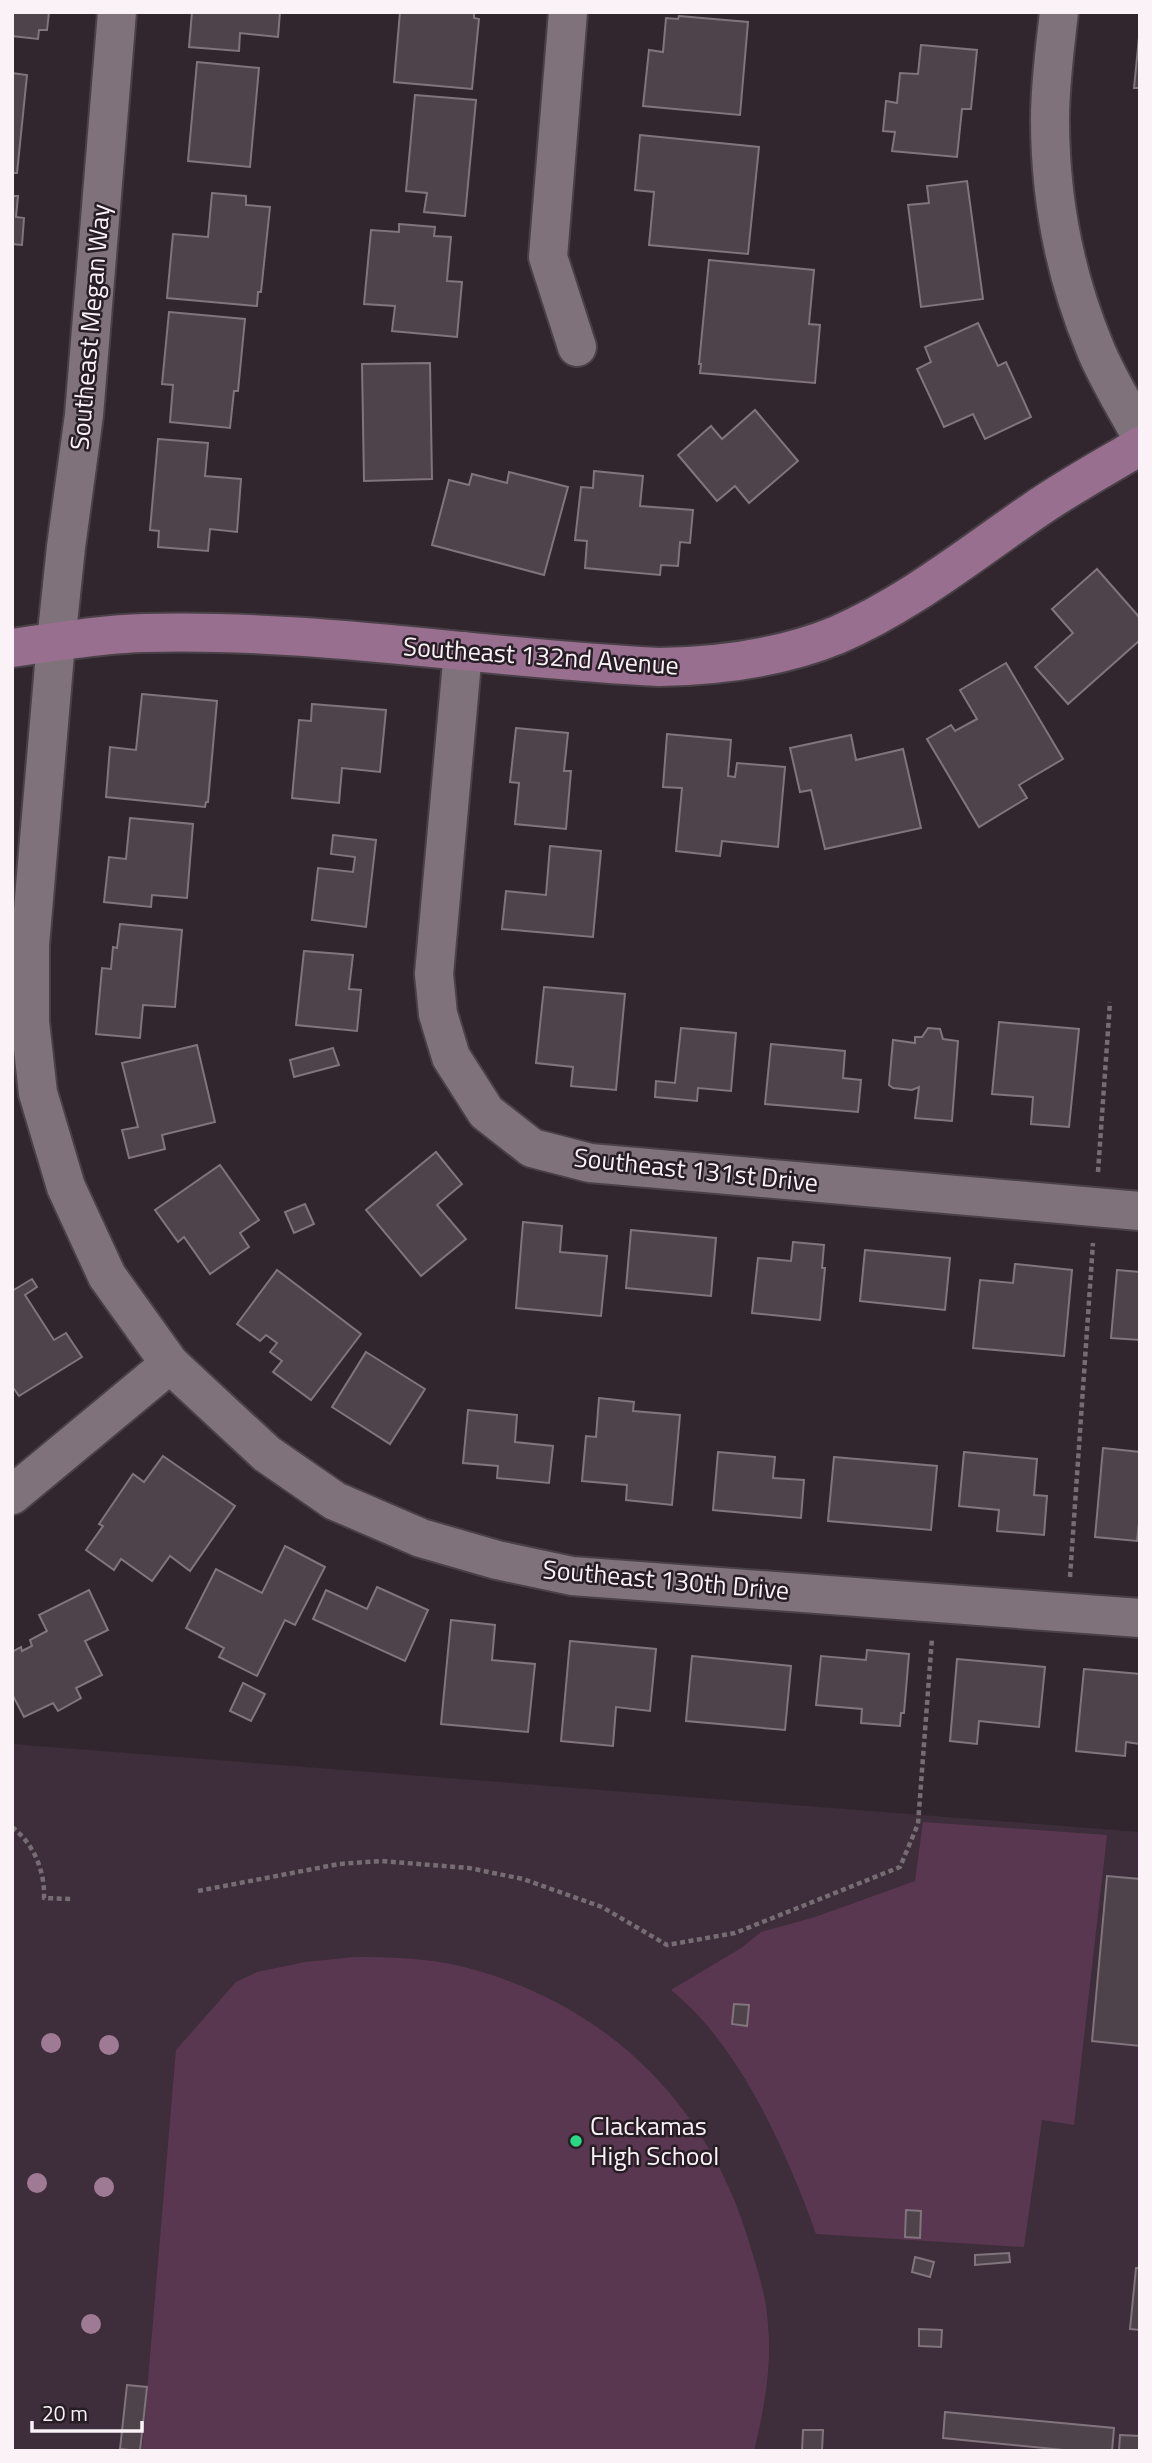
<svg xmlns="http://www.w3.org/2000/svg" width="1152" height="2463" viewBox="0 0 1152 2463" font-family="'Titillium Web',sans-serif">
<rect width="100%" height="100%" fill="#31262e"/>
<path fill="#3e2d3a" d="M12 1744 1140 1832V2451H12Z"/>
<g fill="#5a3751">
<path d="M923 1822 1107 1835 1074 2125 1042 2120 1024 2247 816 2234C787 2153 740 2045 671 1990L741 1948 761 1932 815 1917 915 1881Z"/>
<path d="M355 1957C390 1957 426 1958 460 1966 608 2002 712 2107 752 2252 759 2275 767 2300 768 2325 772 2367 764 2410 754 2451H142L176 2050 236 1982 257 1972 305 1962Z"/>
</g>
<g fill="#4e424b" stroke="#81747d" stroke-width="2">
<path d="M12 12H49L47 30H39L38 39 12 36Z"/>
<path d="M192 12H280L278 37 240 33 239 51 189 47Z"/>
<path d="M400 12H474V18L479 19 472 89 394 82Z"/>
<path d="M679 16 748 22 740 115 643 106 649 50 663 52 666 18 678 19Z"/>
<path d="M1140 27V88H1134Z"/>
<path d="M921 45 977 50 971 109H962L957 157 892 151 895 132 883 131 886 101 897 103 900 73 918 74Z"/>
<path d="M197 62 259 68 250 167 188 161Z"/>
<path d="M12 73 27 75 17 173H12Z"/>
<path d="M415 95 476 100 465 216 424 212 427 193 406 191Z"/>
<path d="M640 135 759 147 748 254 649 245 654 192 635 190Z"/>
<path d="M967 181 983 299 921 307 908 205 929 203 927 186Z"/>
<path d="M212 193 246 196V205L270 207 261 292H258L257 306 167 298 173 234 208 237Z"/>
<path d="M12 196H18L16 217 24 218 22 245 12 244Z"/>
<path d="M399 224 435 227 434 236 451 237 447 281 462 282 457 337 392 331 395 306 364 304 371 230 399 232Z"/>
<path d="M709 260 814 270 809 324 820 325 815 383 700 373 701 364H699Z"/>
<path d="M169 312 245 319 238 391H234L230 428 170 422 173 385 162 384Z"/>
<path d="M978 323 998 366 1006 362 1031 417 985 439 973 414 944 427 917 369 931 362 925 347Z"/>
<path d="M430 363 432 479 364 481 362 364Z"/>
<path d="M755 410 798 461 749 503 735 486 717 501 678 455 711 426 722 439Z"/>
<path d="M158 439 208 443 205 476 241 479 237 532 210 529 208 551 158 547 159 531 150 530Z"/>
<path d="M594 471 643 476 640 506 693 510 690 543 680 542 678 566 661 565 660 575 585 568 587 541 575 540 581 487 593 488Z"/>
<path d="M509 472 568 487 544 575 432 545 449 480 469 485 472 474 507 483Z"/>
<path d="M1097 569 1140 618V640L1068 704 1035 667 1073 633 1052 609Z"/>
<path d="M1006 663 1063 759 1019 785 1027 798 979 827 927 739 951 725 955 731 977 719 960 690Z"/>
<path d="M142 694 217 701 208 802H206L205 807 106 797 110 747 136 750Z"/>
<path d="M312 704 386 710 380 772 342 768 339 803 292 798 299 720 311 721Z"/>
<path d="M516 728 568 733 564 771H571L566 829 515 824 519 783 510 782Z"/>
<path d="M667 734 731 740 728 776 735 777 737 763 785 767 778 847 722 841 720 856 676 851 682 788 663 787Z"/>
<path d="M851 735 856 760 903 749 921 828 825 849 811 790 800 792 790 748Z"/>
<path d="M130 818 193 824 187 898 152 895 151 907 104 902 109 857 126 859Z"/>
<path d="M333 835 376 840 366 927 312 920 318 868 353 872 355 857 331 854Z"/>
<path d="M550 846 601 851 593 937 502 929 506 891 546 895Z"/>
<path d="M120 924 182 930 175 1007 143 1005 140 1038 96 1034 102 968 111 969 113 947 117 948Z"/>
<path d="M304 951 353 955 349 989 361 990 357 1031 296 1025Z"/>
<path d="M544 987 625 994 616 1090 571 1086 573 1067 536 1063Z"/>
<path d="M999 1022 1079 1029 1069 1127 1031 1124 1033 1097 992 1094Z"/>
<path d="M681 1028 736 1033 731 1091 698 1088 697 1101 655 1097 656 1081 675 1083Z"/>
<path d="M928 1028 940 1029 943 1039 958 1041 952 1121 915 1118 919 1087 912 1090 893 1088 889 1085 893 1040 915 1043V1037H922Z"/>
<path d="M771 1044 845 1051 843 1078 861 1080 858 1112 765 1104Z"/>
<path d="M197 1045 215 1122 162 1135 165 1149 129 1158 122 1130 138 1127 122 1063Z"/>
<path d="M333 1048 339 1065 294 1077 290 1060Z"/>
<path d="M436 1152 462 1184 437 1205 466 1239 421 1276 366 1210Z"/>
<path d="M220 1165 259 1220 240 1233 249 1247 210 1274 184 1237 178 1242 155 1210Z"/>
<path d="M305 1204 314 1224 294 1233 285 1212Z"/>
<path d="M523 1222 562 1226 560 1252 607 1256 601 1316 516 1308Z"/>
<path d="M631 1230 716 1238 711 1296 626 1288Z"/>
<path d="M793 1242 824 1245 822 1268H825L820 1320 752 1313 758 1258 791 1261Z"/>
<path d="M865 1250 950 1258 945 1310 860 1301Z"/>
<path d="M1015 1264 1072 1270 1064 1356 973 1348 980 1280 1013 1283Z"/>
<path d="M277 1270 361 1334 311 1400 273 1372 282 1361 270 1352 277 1343 266 1335 260 1341 237 1324Z"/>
<path d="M1117 1270 1140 1272V1340L1111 1338Z"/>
<path d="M32 1279 37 1287 25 1295 54 1340 66 1333 82 1357 19 1396 12 1386V1291Z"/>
<path d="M366 1352 425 1389 390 1444 332 1407Z"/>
<path d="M599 1398 634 1402 633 1411 680 1415 672 1505 626 1500 627 1485 582 1481 586 1436 596 1437Z"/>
<path d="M468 1410 517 1415 515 1442 553 1446 549 1483 497 1478 498 1466 463 1463Z"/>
<path d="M1103 1448 1140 1452V1514L1137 1541 1095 1537Z"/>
<path d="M718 1452 775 1457 773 1478 804 1480 801 1518 713 1510Z"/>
<path d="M964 1452 1037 1459 1034 1495 1047 1496 1044 1535 997 1531 999 1510 959 1506Z"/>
<path d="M163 1456 235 1506 190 1571 170 1556 152 1581 121 1559 114 1570 86 1550 103 1526 99 1524 133 1474 144 1482Z"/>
<path d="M834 1457 937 1466 931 1530 828 1521Z"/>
<path d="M285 1546 325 1567 295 1625 285 1620 257 1676 219 1657 224 1648 186 1628 216 1569 262 1593Z"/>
<path d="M377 1587 428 1610 405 1661 313 1619 326 1590 367 1609Z"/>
<path d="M89 1590 108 1630 85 1641 102 1675 76 1688 81 1698 58 1711 53 1703 24 1717 12 1694V1652L21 1647 22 1651 32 1646 30 1640 47 1631 39 1615Z"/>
<path d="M451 1620 495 1625 492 1660 535 1664 528 1732 441 1724Z"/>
<path d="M570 1641 656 1649 650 1711 616 1707 613 1746 561 1741Z"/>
<path d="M867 1650 909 1654 904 1713H901L900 1726 861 1723 862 1709 816 1705 821 1656 866 1660Z"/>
<path d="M692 1656 791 1666 785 1730 686 1721Z"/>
<path d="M957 1659 1045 1667 1039 1727 979 1721 977 1744 950 1741Z"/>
<path d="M1084 1669 1140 1674V1744L1126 1742 1125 1756 1076 1751Z"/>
<path d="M243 1683 265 1694 251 1721 230 1711Z"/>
<path d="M1107 1876 1140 1879V2046L1092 2041Z"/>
<path d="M734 2004 749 2005 747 2026 732 2024Z"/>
<path d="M906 2210 921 2211 920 2238 905 2237Z"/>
<path d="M1009 2253 1010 2262 975 2265V2255Z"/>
<path d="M915 2257 934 2262 930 2277 912 2272Z"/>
<path d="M1136 2268H1140V2330L1130 2329Z"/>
<path d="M919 2329 942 2330 941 2347 919 2346Z"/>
<path d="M127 2385 147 2387 140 2451 120 2449Z"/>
<path d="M945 2412 1114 2428 1112 2451H1074L943 2438Z"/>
<path d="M803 2430H823L822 2451H802Z"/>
<path d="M1120 2435 1140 2436V2451H1119Z"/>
</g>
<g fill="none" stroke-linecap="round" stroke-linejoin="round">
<defs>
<g id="street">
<path d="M117 12 84 415 66 547 56 642 30 945V1022L38 1093 66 1187 107 1276 170 1364 267 1454 335 1501 421 1538 497 1560 572 1576 1140 1618"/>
<path d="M568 12 548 257 577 347"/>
<path d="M1059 12C1055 48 1050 83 1050 119 1050 197 1065 276 1095 348 1107 378 1125 406 1140 434"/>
<path d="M463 651 434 974 438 1014 451 1057 486 1112 532 1148 590 1163 1140 1211"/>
<path d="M12 1495 170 1364"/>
</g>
<path id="secondary" d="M12 648C56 642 100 634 144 633 316 628 487 659 659 667 718 666 781 658 837 635 909 604 970 554 1035 510 1068 487 1105 467 1140 446"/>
</defs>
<use href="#street" stroke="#4a4148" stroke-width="42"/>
<use href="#secondary" stroke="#4a4148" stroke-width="42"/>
<g stroke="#766c73" stroke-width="4.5" stroke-dasharray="5 3.5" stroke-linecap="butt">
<path d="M1098 1172 1110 1002"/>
<path d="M1070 1577 1093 1243"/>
<path d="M12 1827C34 1844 45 1871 44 1898L71 1899"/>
<path d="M198 1891 339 1864 381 1861 469 1868 523 1879 602 1907 667 1945 735 1933 900 1867 918 1824 932 1638"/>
</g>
<use href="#street" stroke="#7f727b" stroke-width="38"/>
<use href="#secondary" stroke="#986f8f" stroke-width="38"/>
</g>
<g fill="#9e7a95">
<circle cx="51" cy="2043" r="10"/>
<circle cx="109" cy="2045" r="10"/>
<circle cx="37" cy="2183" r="10"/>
<circle cx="104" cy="2187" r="10"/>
<circle cx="91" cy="2324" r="10"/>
</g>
<circle fill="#28d885" stroke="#271d25" stroke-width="2.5" cx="576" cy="2141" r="7"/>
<g text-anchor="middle" stroke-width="5" stroke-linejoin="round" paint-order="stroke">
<g font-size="26" fill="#faf2f7" stroke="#271d25">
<text transform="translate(90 327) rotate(-85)" y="9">Southeast Megan Way</text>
<text transform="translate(541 656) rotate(4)" y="9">Southeast 132nd Avenue</text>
<text transform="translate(696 1170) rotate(6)" y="9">Southeast 131st Drive</text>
<text transform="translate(666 1580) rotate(5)" y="9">Southeast 130th Drive</text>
</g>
<g font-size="26" fill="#faf2f7" stroke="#271d25" text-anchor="start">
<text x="590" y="2135">Clackamas<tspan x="590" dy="30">High School</tspan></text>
</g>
</g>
<rect width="1152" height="2463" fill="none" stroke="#faf2f7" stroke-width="28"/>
<path d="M32 2421v10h110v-10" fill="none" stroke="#faf2f7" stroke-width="3.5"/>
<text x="42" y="2421" font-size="21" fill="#faf2f7" stroke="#271d25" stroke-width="5" paint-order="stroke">20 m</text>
</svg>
